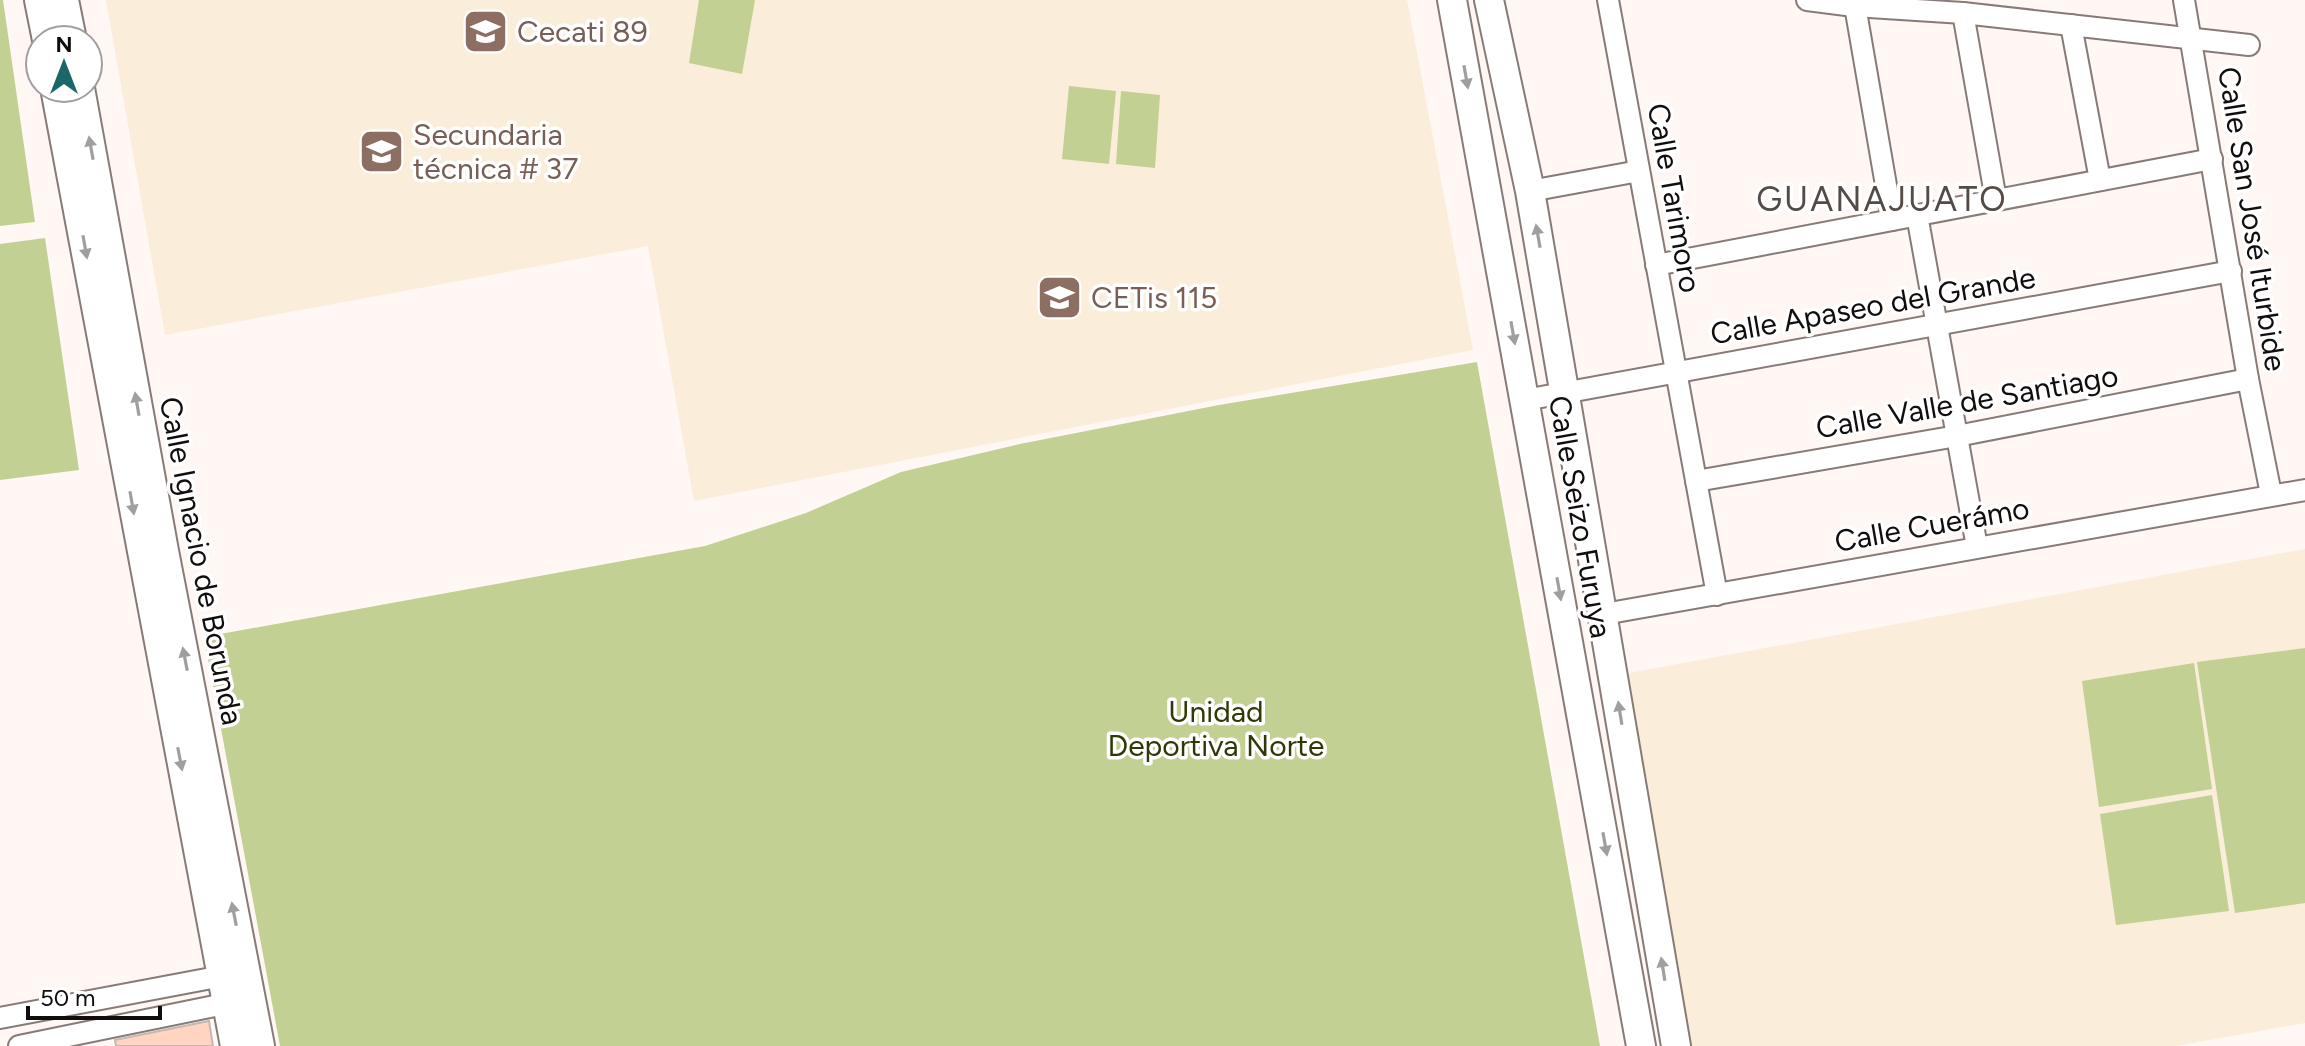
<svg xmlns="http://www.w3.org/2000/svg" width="2305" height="1046" viewBox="0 0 2305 1046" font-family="Figtree,sans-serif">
<rect width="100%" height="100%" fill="#fef7f4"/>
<g fill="#faedd9">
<path d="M106 0H1407L1473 350 694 501 648 246 165 335Z"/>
<path d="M2305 549V1023L2176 1046H1689L1618 675Z"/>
</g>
<g fill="#c2d094">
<path d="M0 0H3L35 222 0 226Z"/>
<path d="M699 0H755L742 74 689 63Z"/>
<path d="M1069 86 1116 91 1109 164 1062 159Z"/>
<path d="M1121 91 1160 95 1155 168 1116 164Z"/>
<path d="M45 238 79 470 0 480V244Z"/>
<path d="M1477 362 1600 1046H280L204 637 705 546 806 513 901 472 1020 444 1219 405Z"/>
<path d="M2305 648V903L2235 913 2197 662Z"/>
<path d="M2194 663 2212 789 2099 807 2082 681Z"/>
<path d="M2212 795 2229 911 2116 925 2100 814Z"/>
</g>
<path fill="#ffd5c2" stroke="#c4b8b3" stroke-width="2" d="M209 1021 213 1046H116L115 1040Z"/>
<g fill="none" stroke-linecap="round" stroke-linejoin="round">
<defs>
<g id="street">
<path d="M1608 0 1717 595"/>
<path d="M1807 0 1854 6 1963 13 2249 45"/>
<path d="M1854 0 1892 220"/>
<path d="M2184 0 2248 379 2271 494"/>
<path d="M1963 13 1996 200"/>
<path d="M2071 25 2100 180"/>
<path d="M1530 191 1639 171"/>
<path d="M1917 215 1977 547"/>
<path d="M1656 265 2212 159"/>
<path d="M1525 400 2231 271"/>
<path d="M1696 481 1957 436 2248 379"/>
<path d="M1604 614 2305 490"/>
<path d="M0 1018 233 974"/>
<path d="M19 1046 239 1001"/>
</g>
<g id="secondary">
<path d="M39 0 47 40"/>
<path d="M64 0 72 40"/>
<path d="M1452 0 1641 1046"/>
<path d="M1489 0 1530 191 1676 1046"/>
<path d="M55 88 235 1046"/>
<path d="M80 88 164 551 260 1046"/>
</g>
</defs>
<use href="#street" stroke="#867b77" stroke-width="24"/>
<use href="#secondary" stroke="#867b77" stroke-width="32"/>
<use href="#street" stroke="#fff" stroke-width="20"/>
<use href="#secondary" stroke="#fff" stroke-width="28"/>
</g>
<defs><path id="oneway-solid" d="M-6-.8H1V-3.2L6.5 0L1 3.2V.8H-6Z" transform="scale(2)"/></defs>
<g fill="#a09e9e">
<use href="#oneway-solid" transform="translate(1466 77) rotate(80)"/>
<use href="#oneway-solid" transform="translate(91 148) rotate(-100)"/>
<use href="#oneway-solid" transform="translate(1538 236) rotate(-100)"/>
<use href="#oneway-solid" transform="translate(85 247) rotate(80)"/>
<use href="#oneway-solid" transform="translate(1513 333) rotate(80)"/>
<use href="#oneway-solid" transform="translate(137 404) rotate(-100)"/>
<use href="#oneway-solid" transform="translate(132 503) rotate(80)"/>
<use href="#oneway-solid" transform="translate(1559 589) rotate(80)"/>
<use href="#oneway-solid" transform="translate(185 659) rotate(-101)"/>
<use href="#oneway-solid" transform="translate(1620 713) rotate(-99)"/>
<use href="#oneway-solid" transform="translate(180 759) rotate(79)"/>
<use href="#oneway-solid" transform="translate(1605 844) rotate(80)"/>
<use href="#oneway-solid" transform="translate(234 914) rotate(-101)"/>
<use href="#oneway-solid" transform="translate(1663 969) rotate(-99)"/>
</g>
<defs>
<symbol id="school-square" viewBox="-11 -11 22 22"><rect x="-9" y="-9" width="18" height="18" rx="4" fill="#8d6e63" stroke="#fff"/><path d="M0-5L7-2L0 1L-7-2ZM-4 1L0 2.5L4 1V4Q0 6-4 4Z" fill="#fff"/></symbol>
</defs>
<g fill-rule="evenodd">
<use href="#school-square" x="460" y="6" width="51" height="51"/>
<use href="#school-square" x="356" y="126" width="51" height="51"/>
<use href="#school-square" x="1034" y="272" width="51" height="51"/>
</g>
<g text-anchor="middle" stroke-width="7" stroke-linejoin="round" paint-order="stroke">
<g font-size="30" fill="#785e54" stroke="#fff" text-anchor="start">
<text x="517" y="42">Cecati 89</text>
<text x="413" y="145">Secundaria<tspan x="413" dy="34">técnica # 37</tspan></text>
<text x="1091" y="308">CETis 115</text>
</g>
<g font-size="30" fill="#110d0c" stroke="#fff">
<text transform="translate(1674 198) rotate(80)" y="10">Calle Tarimoro</text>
<text transform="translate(2252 219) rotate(81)" y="10">Calle San José Iturbide</text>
<text transform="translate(1873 306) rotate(-10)" y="10">Calle Apaseo del Grande</text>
<text transform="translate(1967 402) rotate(-10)" y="10">Calle Valle de Santiago</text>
<text transform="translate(1580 517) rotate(80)" y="10">Calle Seizo Furuya</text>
<text transform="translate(1932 525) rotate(-10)" y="10">Calle Cuerámo</text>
<text transform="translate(201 561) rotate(79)" y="10">Calle Ignacio de Borunda</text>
</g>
<g font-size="30" fill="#303906" stroke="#fff">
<text x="1216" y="722">Unidad<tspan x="1216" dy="34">Deportiva Norte</tspan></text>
</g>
<g font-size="34" letter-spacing="2" fill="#544b46" stroke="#fff">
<text x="1882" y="211">GUANAJUATO</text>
</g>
</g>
<g transform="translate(64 64)"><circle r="38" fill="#ffffff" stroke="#a09e9e" stroke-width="2"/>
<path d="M0-6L14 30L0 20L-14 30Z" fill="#196769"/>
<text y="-12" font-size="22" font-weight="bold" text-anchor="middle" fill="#110d0c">N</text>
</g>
<path d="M28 1006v12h132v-12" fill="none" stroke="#110d0c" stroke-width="4"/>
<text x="40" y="1006" font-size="24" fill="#110d0c" stroke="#ffffff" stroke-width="6" paint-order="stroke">50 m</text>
</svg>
